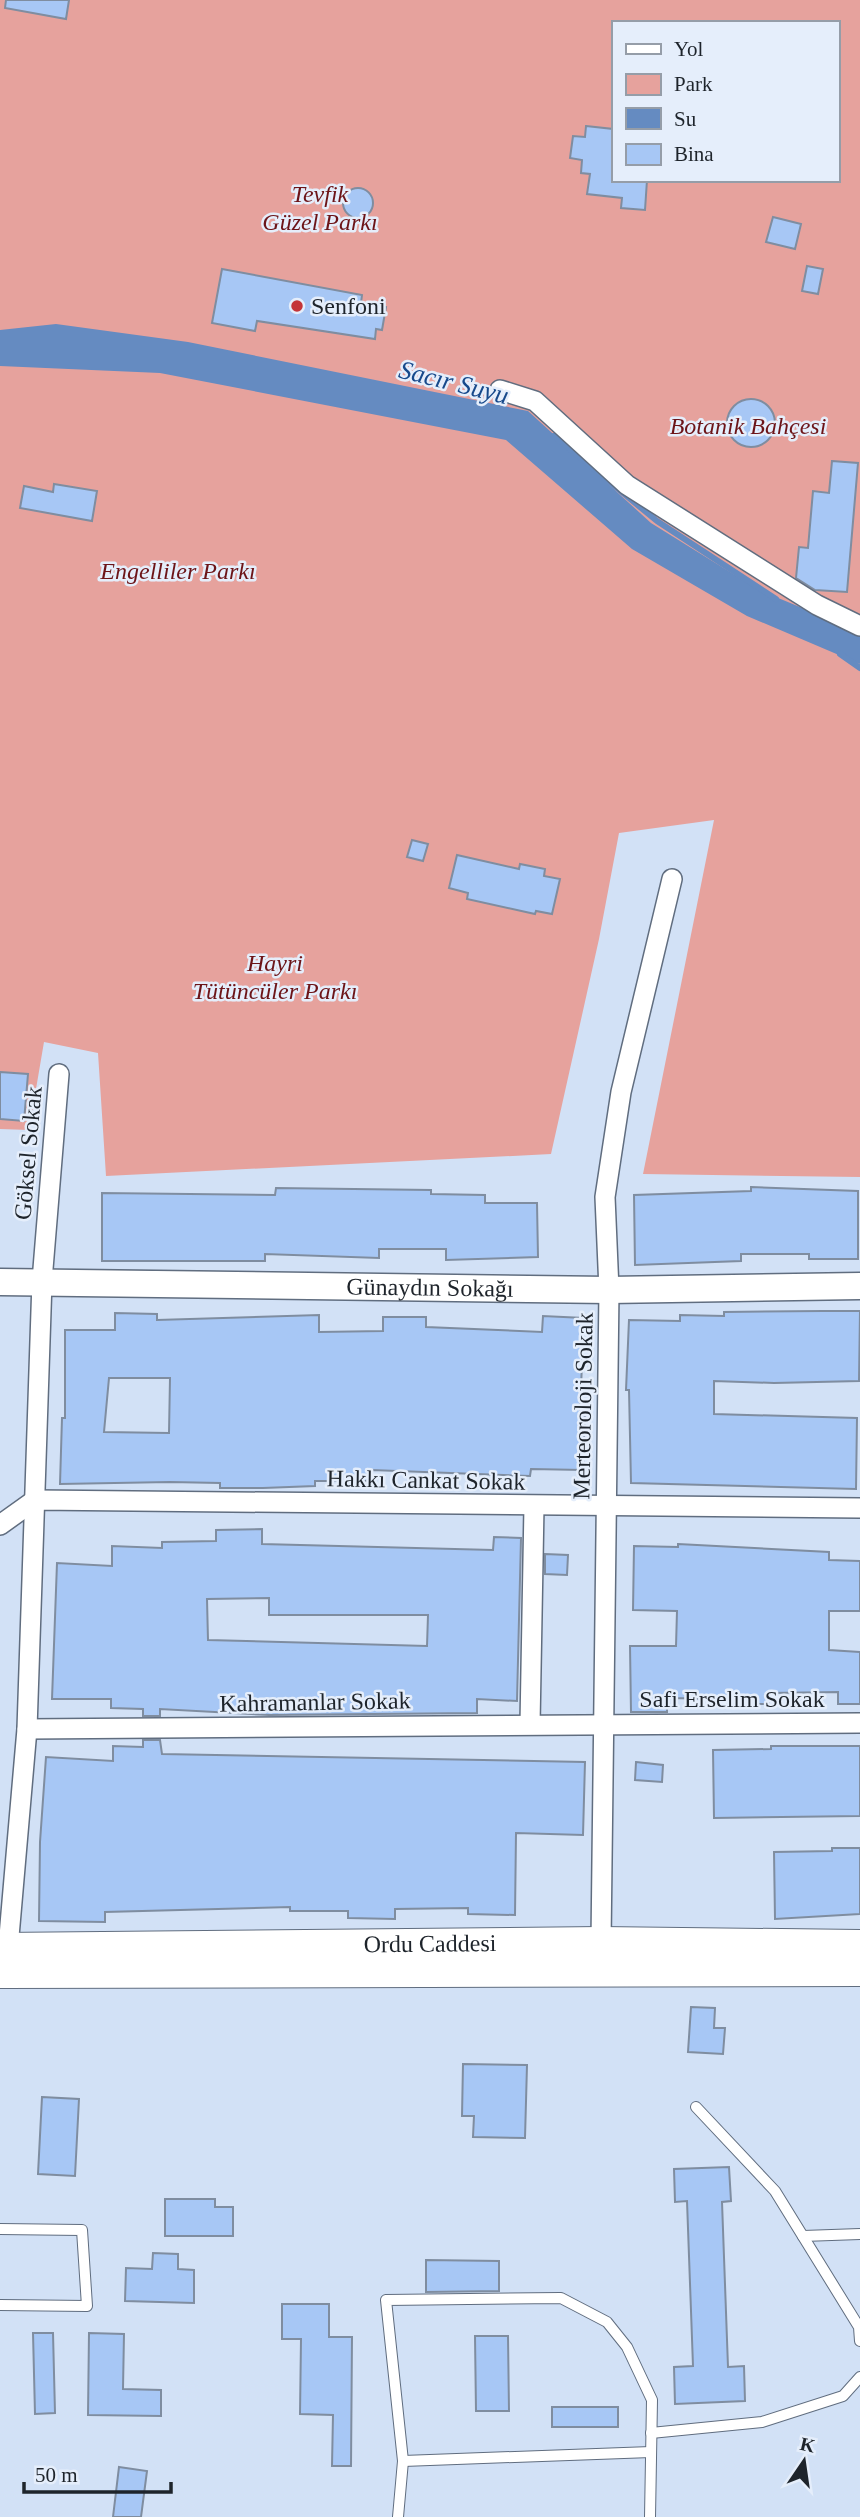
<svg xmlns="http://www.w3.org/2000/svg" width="860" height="2517" viewBox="0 0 860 2517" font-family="Georgia,serif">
<rect width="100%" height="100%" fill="#d2e1f6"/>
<path fill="#e6a29d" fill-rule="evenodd" d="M0 0H860V1177L643 1174 714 820 619 833 599 939 551 1154 106 1176 98 1053 44 1042 29 1130 0 1129ZM613 23H837V180H613Z"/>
<path fill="#658bc1" d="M56 324 188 342 528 411 651 523 759 590 860 632V664L747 616 632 549 506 440 160 373 0 366V330Z"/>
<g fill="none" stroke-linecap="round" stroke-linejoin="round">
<g stroke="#658bc1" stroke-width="6">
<path d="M554 436 657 521 776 599"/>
<path d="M840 654 860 668"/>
</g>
</g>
<g fill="#a7c7f5" stroke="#7f8da0" stroke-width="2" fill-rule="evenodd">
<path d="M6 0H69L66 19 5 8Z"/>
<path d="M586 126 613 129 612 180H647L645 210 621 208 622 198 587 194 590 174 581 173 582 160 570 158 573 136 585 137Z"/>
<circle cx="358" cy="203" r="15"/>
<path d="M773 217 801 224 795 249 766 242Z"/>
<path d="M807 266 823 269 818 294 802 291Z"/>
<path d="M222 269 362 295 361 303 386 307 382 330 376 329 375 339 257 321 255 331 212 323Z"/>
<circle cx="751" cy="423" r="24"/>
<path d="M832 461 858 463 847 592 815 590 796 578 799 547 808 548 813 491 829 493Z"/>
<path d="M54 484 97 491 92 521 20 508 24 486 53 492Z"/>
<path d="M412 840 428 844 423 861 407 857Z"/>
<path d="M457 855 519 869 520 864 545 869 544 876 560 879 552 914 536 911 535 914 467 899 468 893 449 888Z"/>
<path d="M0 1072 28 1074 24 1121 0 1119Z"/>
<path d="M751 1187 858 1191V1259H809V1254H741V1261L635 1265 634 1195 751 1191Z"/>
<path d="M276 1188 431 1190V1194L485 1195V1203H537L538 1257 446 1260V1249H379V1258L265 1254V1261H102V1193L275 1195Z"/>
<path d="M823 1311H860L859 1381 774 1383 714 1381V1414L857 1418 856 1489 631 1483 629 1390H626L629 1320 680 1321V1315L724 1316V1312Z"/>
<path d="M115 1313 157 1314V1320L319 1315V1332L383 1331V1317H426V1327L542 1332 543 1316 584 1318 580 1410H585L583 1470 531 1469 530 1476 372 1470V1481H315V1486L263 1488H220V1483L170 1482 60 1484 62 1418H65V1330H115ZM109 1378H170L169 1433 104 1432Z"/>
<path d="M262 1529V1544L493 1550 494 1537 521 1538 517 1701 477 1699V1713L269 1715 160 1709V1716H143V1709L111 1708V1699H52L57 1563 112 1566V1546L162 1548V1542L216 1541V1530ZM269 1598V1615H428L427 1646 208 1640 207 1599Z"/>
<path d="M678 1544 829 1552V1560L860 1561V1611H829V1650L860 1652V1704H838V1692L769 1693V1704H725V1699L667 1698V1712H631L630 1646H676L677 1611 633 1610 634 1546 678 1547Z"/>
<path d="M545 1554 568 1555 567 1575 545 1574Z"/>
<path d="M143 1740H160L162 1754 585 1762 583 1835 516 1833 515 1915 468 1914V1908L395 1909V1919L348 1918V1911H290V1907L105 1912V1922L39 1921 40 1842 46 1757 113 1761V1746L143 1747Z"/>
<path d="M771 1746H860V1816L714 1818 713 1750 771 1749Z"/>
<path d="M636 1762 663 1765 662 1782 635 1780Z"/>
<path d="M832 1848H860V1914L775 1919 774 1852 832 1851Z"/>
<path d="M691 2007 715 2008 714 2028H725L723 2054 688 2052Z"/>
<path d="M463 2064 527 2065 525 2138 473 2137 474 2116H462Z"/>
<path d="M42 2097 79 2099 75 2176 38 2174Z"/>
<path d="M729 2167 731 2201 722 2202 728 2367 744 2366 745 2401 675 2404 674 2367 693 2366 687 2201 675 2202 674 2169Z"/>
<path d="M165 2199H215V2207H233V2236H165Z"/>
<path d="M153 2253 178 2254V2269L194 2270V2303L125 2301 126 2268 152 2269Z"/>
<path d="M426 2260 499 2261V2291L426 2292Z"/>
<path d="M282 2304H329V2337H352L351 2466H332L333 2415 300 2414 301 2339H282Z"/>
<path d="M33 2333H53L55 2413 35 2414Z"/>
<path d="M89 2333 124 2334 123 2389 161 2390V2416L88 2415Z"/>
<path d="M475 2336H508L509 2411H476Z"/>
<rect x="552" y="2407" width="66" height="20"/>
<path d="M119 2467 147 2471 141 2517H113Z"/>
</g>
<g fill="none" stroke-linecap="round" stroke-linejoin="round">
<defs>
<g id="lane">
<path d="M696 2107 775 2191 859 2327 860 2341"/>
<path d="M0 2229 82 2230 87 2306 0 2305"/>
<path d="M803 2236 860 2234"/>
<path d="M651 2433 762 2422 843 2396 860 2377"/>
<path d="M403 2461 651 2452"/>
<path d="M398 2517 403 2461 386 2300 561 2298 607 2322 627 2347 652 2400 650 2517"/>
</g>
<g id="street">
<path d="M500 390 535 401 627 485 817 605 860 626"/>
<path d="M0 1525 35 1500 860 1508"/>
<path d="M530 1724 534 1506"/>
<path d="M27 1729 860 1723"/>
<path d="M601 1942 609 1290 605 1197 621 1092 672 879"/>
<path d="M8 1948 27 1729 42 1281 59 1074"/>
</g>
<g id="secondary">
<path id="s1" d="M0 1282 609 1290 860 1286"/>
</g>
<g id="primary">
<path id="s2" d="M0 1948 601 1942 860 1945"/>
<path d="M0 1973 860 1971"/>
</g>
</defs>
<use href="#lane" stroke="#606d7f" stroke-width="12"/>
<use href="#street" stroke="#606d7f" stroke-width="22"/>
<use href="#secondary" stroke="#606d7f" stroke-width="29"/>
<use href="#primary" stroke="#606d7f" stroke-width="32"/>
<use href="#lane" stroke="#fff" stroke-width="10"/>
<use href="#street" stroke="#fff" stroke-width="19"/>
<use href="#secondary" stroke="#fff" stroke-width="26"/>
<use href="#primary" stroke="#fff" stroke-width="30"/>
</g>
<circle fill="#c43438" stroke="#e5eefb" stroke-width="2.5" cx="297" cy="306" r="7"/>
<g text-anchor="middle" stroke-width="5" stroke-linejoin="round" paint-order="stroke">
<g font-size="24" font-style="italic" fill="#6c1418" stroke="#e5eefb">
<text x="320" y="202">Tevfik<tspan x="320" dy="28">Güzel Parkı</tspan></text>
<text x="748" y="434">Botanik Bahçesi</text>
<text x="178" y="579">Engelliler Parkı</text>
<text x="275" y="971">Hayri<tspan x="275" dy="28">Tütüncüler Parkı</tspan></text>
</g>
<g font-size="24" fill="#1e242b" stroke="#e5eefb" text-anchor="start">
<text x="311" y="314">Senfoni</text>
</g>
<g font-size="24" fill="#1e242b" stroke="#e5eefb">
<text transform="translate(28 1153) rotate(-85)" y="8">Göksel Sokak</text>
<text dy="8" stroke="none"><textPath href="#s1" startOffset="430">Günaydın Sokağı</textPath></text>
<text transform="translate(583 1406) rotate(-89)" y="8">Merteoroloji Sokak</text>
<text transform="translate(426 1480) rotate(1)" y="8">Hakkı Cankat Sokak</text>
<text x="732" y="1707">Safi Erselim Sokak</text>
<text transform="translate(315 1702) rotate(-1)" y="8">Kahramanlar Sokak</text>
<text dy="8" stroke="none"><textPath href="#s2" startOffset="430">Ordu Caddesi</textPath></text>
</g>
<g font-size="26" font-style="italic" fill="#17498b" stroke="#e5eefb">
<text transform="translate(454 382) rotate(14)" y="9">Sacır Suyu</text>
</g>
</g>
<rect x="612" y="21" width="228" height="161" fill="#e5eefb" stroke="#959da8" stroke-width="2"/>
<rect x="626" y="44" width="35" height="10" fill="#ffffff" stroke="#959da8" stroke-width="2"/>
<text x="674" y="56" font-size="21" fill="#1e242b">Yol</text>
<rect x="626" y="74" width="35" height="21" fill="#e6a29d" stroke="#959da8" stroke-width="2"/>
<text x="674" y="91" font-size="21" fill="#1e242b">Park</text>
<rect x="626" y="108" width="35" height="21" fill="#658bc1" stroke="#959da8" stroke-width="2"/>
<text x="674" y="126" font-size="21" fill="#1e242b">Su</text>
<rect x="626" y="144" width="35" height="21" fill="#a7c7f5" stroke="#959da8" stroke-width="2"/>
<text x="674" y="161" font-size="21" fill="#1e242b">Bina</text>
<g transform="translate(804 2461) rotate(13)" stroke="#e5eefb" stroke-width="5" paint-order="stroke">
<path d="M0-5L12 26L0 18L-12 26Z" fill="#1e242b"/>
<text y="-10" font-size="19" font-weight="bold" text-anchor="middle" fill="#1e242b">K</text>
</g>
<path d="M24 2482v10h147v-10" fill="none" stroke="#1e242b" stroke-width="3.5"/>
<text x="35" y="2482" font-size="21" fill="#1e242b" stroke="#e5eefb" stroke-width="5" paint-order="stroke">50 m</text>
</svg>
